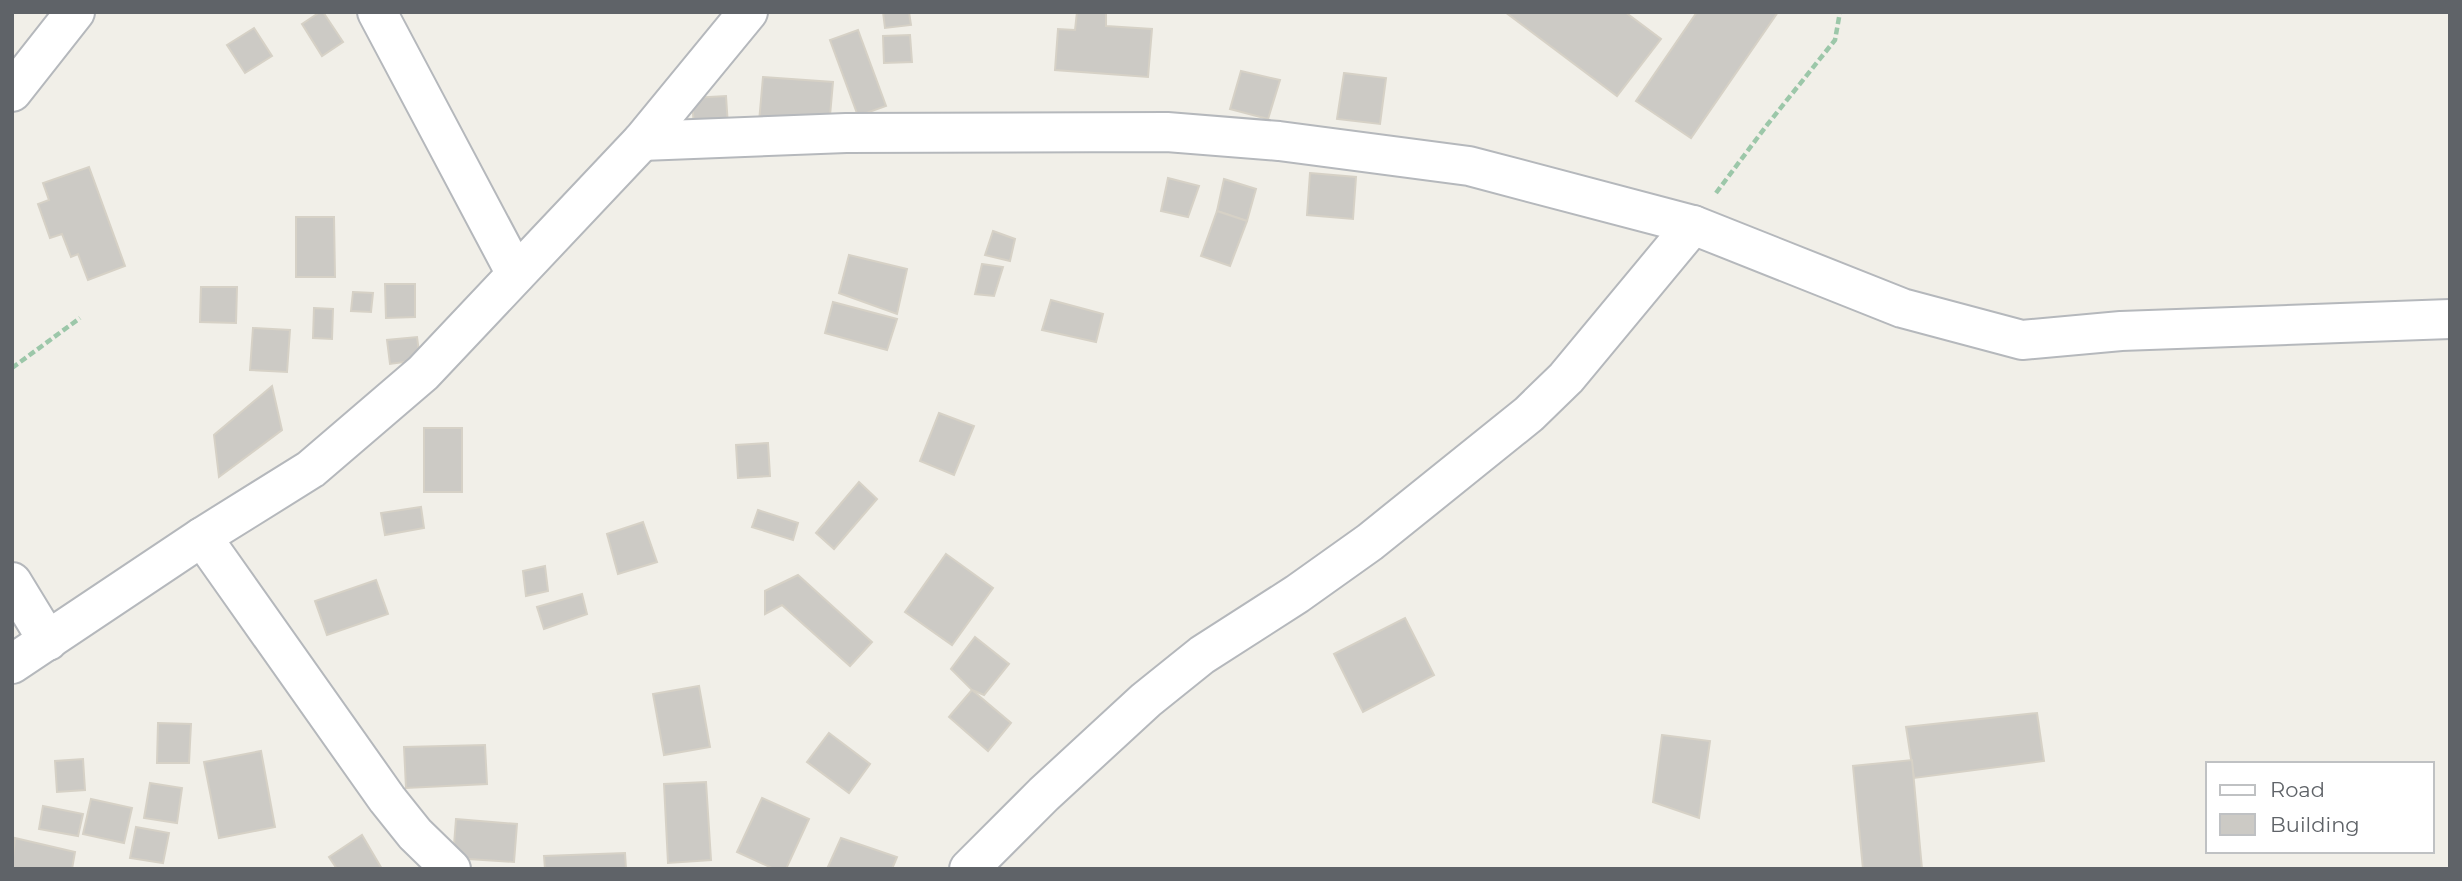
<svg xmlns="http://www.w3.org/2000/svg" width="2462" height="881" viewBox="0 0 2462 881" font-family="Montserrat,sans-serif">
<rect width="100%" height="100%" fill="#f1efe8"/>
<g fill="#cccac5" stroke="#d6d1c6" stroke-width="2">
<path d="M320 12H323L343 42 322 56 302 24Z"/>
<path d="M883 12H909L911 25 885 28Z"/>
<path d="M1077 12H1106V26L1152 29 1148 77 1055 70 1058 29 1075 30Z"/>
<path d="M1505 12H1625L1661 39 1617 96Z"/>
<path d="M1697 12H1778L1691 138 1636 101Z"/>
<path d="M254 28 272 56 245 73 227 45Z"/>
<path d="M858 30 886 106 858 116 830 40Z"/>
<path d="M910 35 912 62 884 63 883 36Z"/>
<path d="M1241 71 1280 80 1268 119 1230 109Z"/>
<path d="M1344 73 1386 78 1380 124 1337 119Z"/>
<path d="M763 77 833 82 829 127 759 122Z"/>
<path d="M726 96 728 126 694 128 692 98Z"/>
<path d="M89 167 125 266 88 280 78 254 71 257 62 234 50 238 38 204 49 200 43 183Z"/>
<path d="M1310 173 1356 177 1353 219 1307 215Z"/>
<path d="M1168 178 1199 186 1188 217 1161 211Z"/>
<path d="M1224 179 1256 189 1247 221 1217 211Z"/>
<path d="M1217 211 1247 221 1230 266 1201 256Z"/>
<path d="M296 217H334L335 277H296Z"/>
<path d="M993 231 1015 239 1010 261 985 255Z"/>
<path d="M849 255 907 269 897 314 839 293Z"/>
<path d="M982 264 1003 267 994 296 975 294Z"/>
<path d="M385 284H415V317L386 318Z"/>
<path d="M201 287H237L236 323 200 322Z"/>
<path d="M353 292 373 293 371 312 351 311Z"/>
<path d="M1051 300 1103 314 1096 342 1042 330Z"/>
<path d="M833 302 897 319 887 350 825 333Z"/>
<path d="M314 308 333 309 332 339 313 338Z"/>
<path d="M253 328 290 330 287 372 250 370Z"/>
<path d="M417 337 420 360 390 364 387 340Z"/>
<path d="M272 386 282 430 219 477 214 435Z"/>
<path d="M939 413 974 426 954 475 920 461Z"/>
<rect x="424" y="428" width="38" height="64"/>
<path d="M768 443 770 476 738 478 736 445Z"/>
<path d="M859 482 877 499 834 549 816 533Z"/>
<path d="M421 507 424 528 385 535 381 513Z"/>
<path d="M758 510 798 523 793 540 752 527Z"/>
<path d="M643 522 657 562 618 574 607 534Z"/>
<path d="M946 554 993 588 952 645 905 612Z"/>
<path d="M545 566 548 591 526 596 523 571Z"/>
<path d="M798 575 872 642 850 666 782 605 765 614V591Z"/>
<path d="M376 580 388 614 327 635 315 601Z"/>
<path d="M582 594 587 614 544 629 537 607Z"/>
<path d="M1405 618 1434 675 1363 712 1334 654Z"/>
<path d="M975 637 1009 664 984 695 972 690 951 669Z"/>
<path d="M699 686 710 747 664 755 653 694Z"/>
<path d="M972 690 1011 723 988 751 949 717Z"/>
<path d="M2037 713 2044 761 1914 778 1906 727Z"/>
<path d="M158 723 191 724 189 763H157Z"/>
<path d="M829 733 870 764 849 793 807 762Z"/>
<path d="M1662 735 1710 741 1699 818 1653 802Z"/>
<path d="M485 745 487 784 406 788 404 747Z"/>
<path d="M261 751 275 827 219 838 204 762Z"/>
<path d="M83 759 85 790 57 792 55 761Z"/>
<path d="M1912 760 1922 869H1863L1853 766Z"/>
<path d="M706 782 711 860 668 863 664 784Z"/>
<path d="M150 783 182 788 177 823 144 818Z"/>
<path d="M762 798 809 819 786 869H774L737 852Z"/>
<path d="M91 799 132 808 124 843 83 834Z"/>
<path d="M43 806 83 814 78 836 39 829Z"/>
<path d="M456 819 517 824 514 862 453 858Z"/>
<path d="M136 827 169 833 163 863 130 858Z"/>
<path d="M362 835 382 869H337L329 857Z"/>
<path d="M15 838 75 852 72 869 12 868Z"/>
<path d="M841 838 897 857 892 869H827Z"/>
<path d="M625 853 626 869H545L544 856Z"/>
</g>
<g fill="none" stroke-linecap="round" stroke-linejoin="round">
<defs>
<g id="minor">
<path d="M377 12 516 274"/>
<path d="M12 92 75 12"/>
<path d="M642 141 846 133 1167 132 1279 141 1469 166 1693 225 1902 308 2022 340 2121 331 2450 319"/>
<path d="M202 537 387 799 415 834 451 869"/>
<path d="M12 582 48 641"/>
<path d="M12 664 202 537 311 469 423 373 642 141 748 12"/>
<path d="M969 869 1044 794 1146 700 1202 655 1297 594 1370 542 1529 414 1566 378 1693 225"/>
</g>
</defs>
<use href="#minor" stroke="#b5b8bc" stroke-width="42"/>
<g stroke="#9cc7a9" stroke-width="4.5" stroke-dasharray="7 3.5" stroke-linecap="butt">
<path d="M1716 193 1767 125 1835 40 1840 12"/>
<path d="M12 368 80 318"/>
</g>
<use href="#minor" stroke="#fff" stroke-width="38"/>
</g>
<rect width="2462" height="881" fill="none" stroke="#5f6368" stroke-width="28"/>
<rect x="2206" y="762" width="228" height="91" fill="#ffffff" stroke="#bfc1c3" stroke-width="2"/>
<rect x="2220" y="785" width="35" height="10" fill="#ffffff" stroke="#bfc1c3" stroke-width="2"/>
<text x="2270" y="797" font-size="21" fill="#5f6368">Road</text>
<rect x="2220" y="814" width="35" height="21" fill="#cccac5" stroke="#bfc1c3" stroke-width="2"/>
<text x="2270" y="832" font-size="21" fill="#5f6368">Building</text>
</svg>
